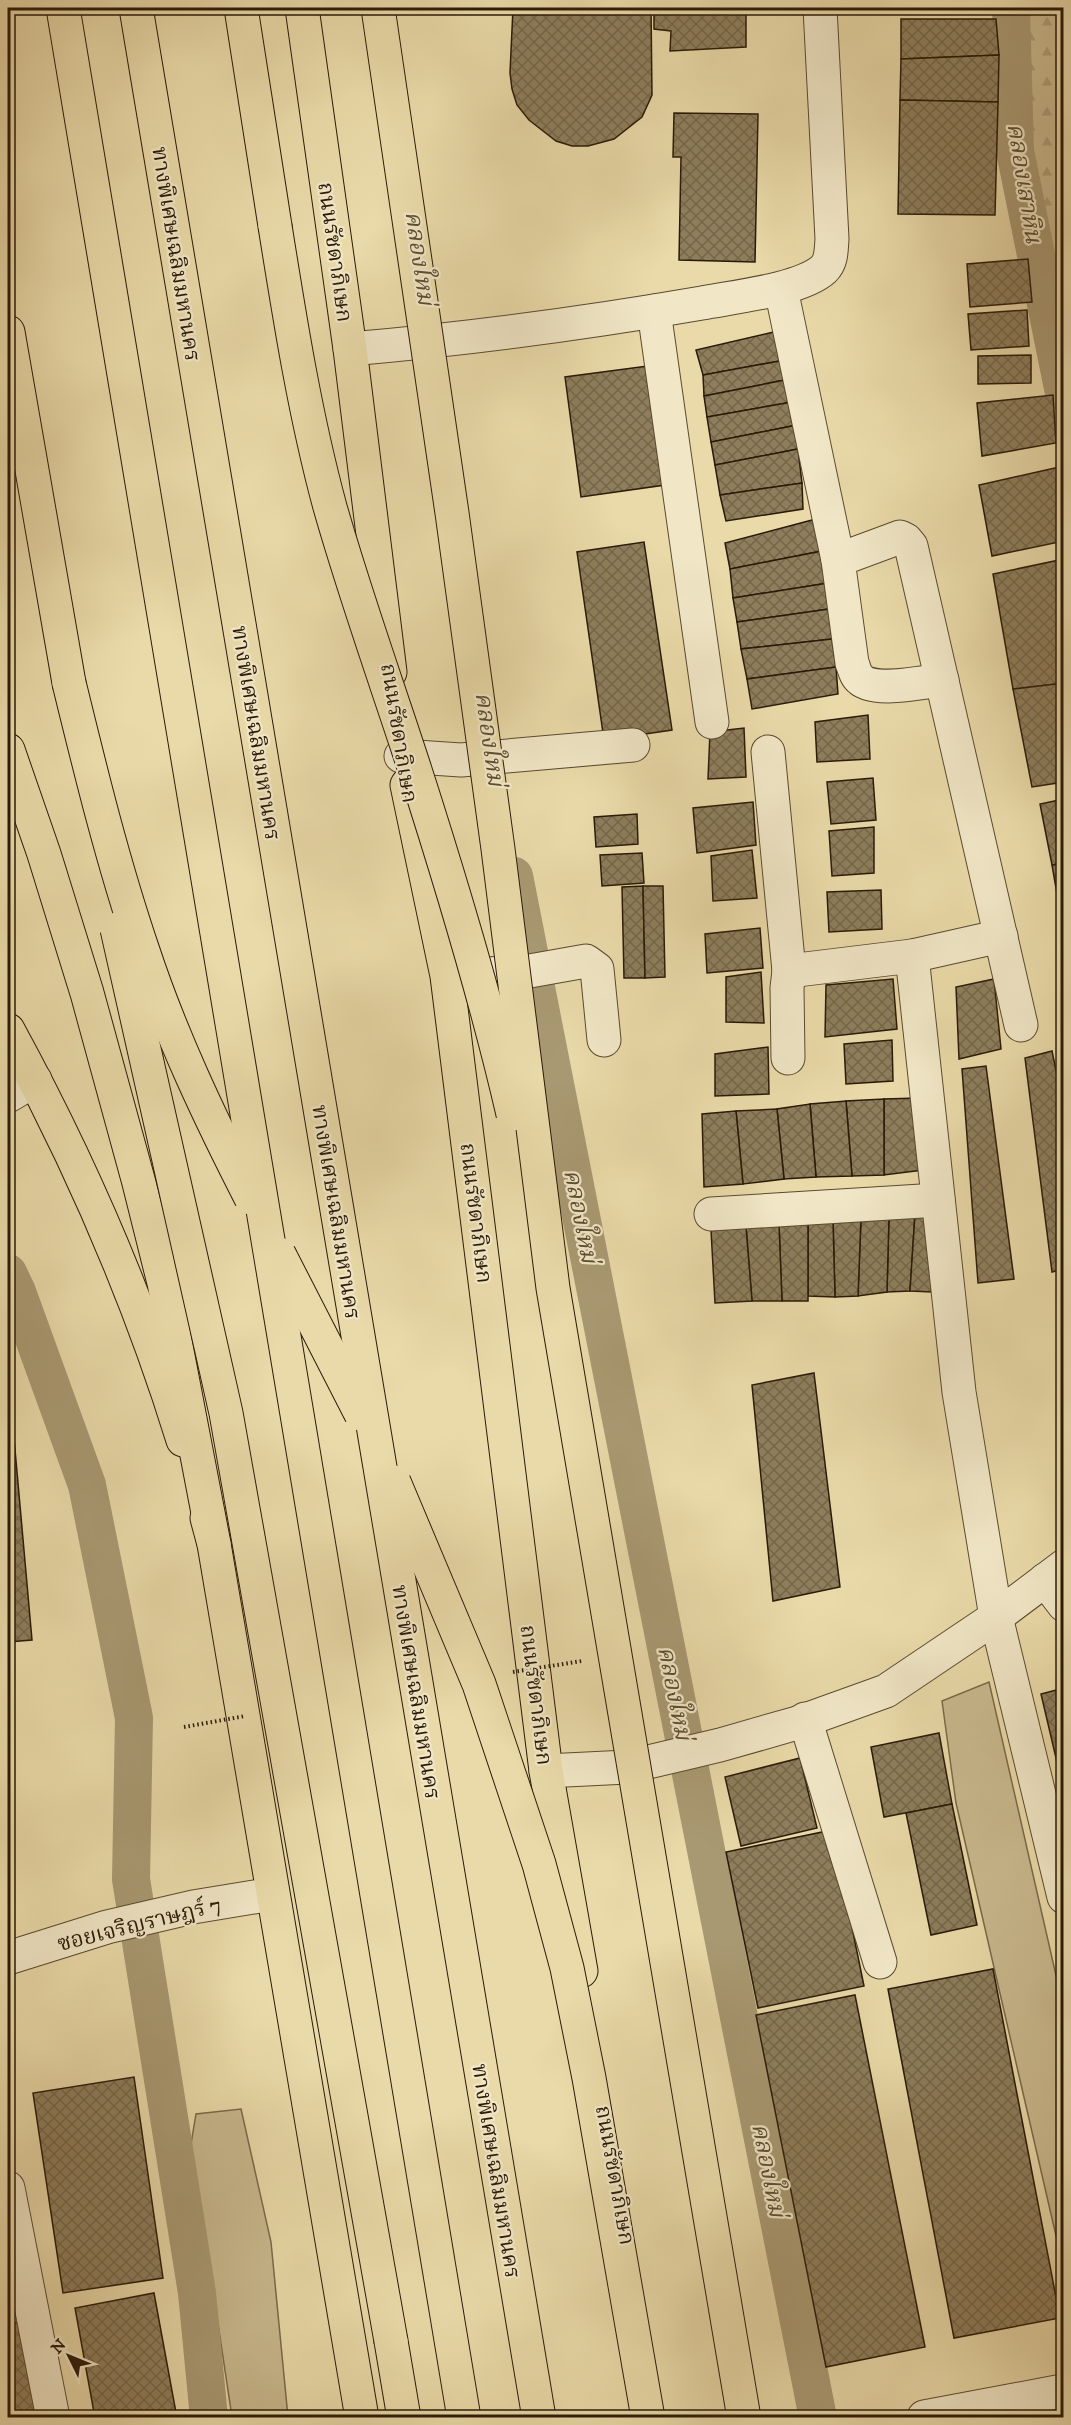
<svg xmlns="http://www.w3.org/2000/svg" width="1071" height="2425" viewBox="0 0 1071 2425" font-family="'IM FELL DW Pica','Noto Serif Thai',serif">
<defs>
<pattern id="forest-firs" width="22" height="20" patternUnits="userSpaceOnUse" patternTransform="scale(1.5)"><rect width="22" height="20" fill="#c9b98e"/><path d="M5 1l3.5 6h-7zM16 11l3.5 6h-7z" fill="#ad9e79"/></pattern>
<pattern id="building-cross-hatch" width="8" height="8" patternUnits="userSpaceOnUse" patternTransform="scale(1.5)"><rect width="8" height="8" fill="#8e7e5c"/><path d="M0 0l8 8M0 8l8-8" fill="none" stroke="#74664a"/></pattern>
</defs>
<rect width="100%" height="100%" fill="#eadaa9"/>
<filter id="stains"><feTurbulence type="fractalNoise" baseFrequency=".00333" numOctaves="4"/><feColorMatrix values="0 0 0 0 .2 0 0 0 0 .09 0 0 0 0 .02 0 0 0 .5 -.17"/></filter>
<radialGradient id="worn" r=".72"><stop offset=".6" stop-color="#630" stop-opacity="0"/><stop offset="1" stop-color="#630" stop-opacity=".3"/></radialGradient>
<g fill="#c9b98e" stroke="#7a6a4b" stroke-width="1.5">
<path d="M989 1682 1063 2006V2266L956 1803 942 1701Z"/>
<path d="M241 2109 271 2242 288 2417H232L191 2144 196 2114Z"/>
</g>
<path fill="url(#forest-firs)" stroke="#7a6a4b" stroke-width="1.5" d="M1018 8H1063V353L1020 126Z"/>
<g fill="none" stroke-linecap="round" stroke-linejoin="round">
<g stroke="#a99972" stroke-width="38">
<path d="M1011 8 1015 151 1064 393"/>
<path d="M514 876 818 2418"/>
<path d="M8 1273 17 1292 87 1485 134 1718 131 1879 197 2293 209 2418"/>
</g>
</g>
<g fill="url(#building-cross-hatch)" stroke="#2a1a08" stroke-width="1.5">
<path d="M513 8H651L652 95 642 117 614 139 588 146H572L556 141 529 120 517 105 512 89 510 73Z"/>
<path d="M654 8H746V47L670 51 671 31 654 29Z"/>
<rect x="891" y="8" width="113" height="4"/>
<path d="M901 19H996L999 55 901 59Z"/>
<path d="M999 55 998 102 900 100 901 59Z"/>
<path d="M900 100 998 102 995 215 898 214Z"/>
<path d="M674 113 758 114 755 262 679 260 681 157H673Z"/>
<path d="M1028 259 1032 302 970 307 967 264Z"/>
<path d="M1027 310 1029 346 971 350 968 314Z"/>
<path d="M782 330 785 360 703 375 696 350Z"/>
<path d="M1031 355V383L978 384V356Z"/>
<path d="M785 360 790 379 704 396 703 375Z"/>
<path d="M655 365 665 485 581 497 565 377Z"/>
<path d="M790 379 792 402 707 417 704 396Z"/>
<path d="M1053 395 1056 443 982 456 977 403Z"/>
<path d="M792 402 797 425 711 442 707 417Z"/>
<path d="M797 425 798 449 715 465 711 442Z"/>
<path d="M798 449 802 483 720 495 715 465Z"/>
<path d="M1064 466V541L992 556 979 485Z"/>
<path d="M802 483 803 509 726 521 720 495Z"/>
<path d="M816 519 822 551 730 569 725 543Z"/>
<path d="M644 542 672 730 604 740 577 552Z"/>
<path d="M822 551 828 583 733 598 730 569Z"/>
<path d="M1064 559V683L1013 689 993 574Z"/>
<path d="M828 583 829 609 737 622 733 598Z"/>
<path d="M829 609 832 639 741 649 737 622Z"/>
<path d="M832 639 836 667 747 679 741 649Z"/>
<path d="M836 667 838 694 752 709 747 679Z"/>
<path d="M1064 683V782L1032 787 1013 689Z"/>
<path d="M868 715 870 759 817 762 815 722Z"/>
<path d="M744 728 746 777 708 779 710 732Z"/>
<path d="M873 778 876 820 831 824 827 782Z"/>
<path d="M1064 799V863L1052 865 1040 804Z"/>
<path d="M753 802 756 845 697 853 693 808Z"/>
<path d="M637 814 638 844 596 847 594 817Z"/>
<path d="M874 827V873L832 876 829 831Z"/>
<path d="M752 850 757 898 713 901 711 856Z"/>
<path d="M642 853 644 883 602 886 600 855Z"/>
<path d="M1064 863V934L1052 865Z"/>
<path d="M643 886 645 978H624L622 887Z"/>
<path d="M643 886H663L665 977 645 978Z"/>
<path d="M881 890 882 929 829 932 827 892Z"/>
<path d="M760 928 763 968 707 973 705 934Z"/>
<path d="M761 972 764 1023 726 1022V977Z"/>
<path d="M893 979 897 1029 825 1037 826 985Z"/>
<path d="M994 979 1001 1049 959 1059 956 987Z"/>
<path d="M892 1040 893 1081 846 1084 844 1044Z"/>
<path d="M768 1047 769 1094 715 1096V1054Z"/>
<path d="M1052 1051 1064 1109V1269L1052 1272 1025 1058Z"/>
<path d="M986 1066 1014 1279 978 1283 962 1069Z"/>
<path d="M919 1098 923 1170 884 1175V1099Z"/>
<path d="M884 1099V1175L852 1176 846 1101Z"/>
<path d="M846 1101 852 1176 816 1177 810 1104Z"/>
<path d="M810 1104 816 1177 784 1179 777 1109Z"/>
<path d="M777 1109 784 1179 743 1184 736 1111Z"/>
<path d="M736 1111 743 1184 704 1187 702 1114Z"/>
<path d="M915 1214 910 1291 887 1292 889 1216Z"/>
<path d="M915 1214H936L932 1292 910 1291Z"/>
<path d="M889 1216 887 1292 858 1296 861 1218Z"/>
<path d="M861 1218 858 1296 835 1297 833 1220Z"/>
<path d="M833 1220 835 1297 808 1296V1223Z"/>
<path d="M808 1223V1301H782L779 1224Z"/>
<path d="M779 1224 782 1301H752L746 1227Z"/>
<path d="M746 1227 752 1301 715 1303 711 1230Z"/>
<path d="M8 1371 32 1640 8 1642Z"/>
<path d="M814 1373 840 1587 773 1601 752 1385Z"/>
<path d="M1064 1688V1774L1060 1775 1041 1694Z"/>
<path d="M939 1733 952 1804 884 1817 871 1747Z"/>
<path d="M800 1758 817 1828 741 1846 725 1777Z"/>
<path d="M952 1804 977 1925 931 1935 906 1813Z"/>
<path d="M832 1830 864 1986 758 2008 726 1852Z"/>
<path d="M993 1969 1060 2318 954 2338 888 1989Z"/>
<path d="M855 1995 925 2347 826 2367 756 2015Z"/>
<path d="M134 2077 163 2278 63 2293 33 2093Z"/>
<path d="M8 2263 17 2305 8 2307Z"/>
<path d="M154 2293 177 2418H95L75 2308Z"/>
<path d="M24 2321 43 2418H8V2324Z"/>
<path d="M1064 2408V2418H1029Z"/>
</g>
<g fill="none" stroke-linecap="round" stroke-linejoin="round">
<defs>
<g id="minor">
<path d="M781 289 838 560 852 663C854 667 855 674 858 677 871 694 923 682 942 680"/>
<path d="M654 311 712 722"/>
<path d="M350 349C467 339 586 323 702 303 733 297 801 290 824 269 832 261 831 250 832 239L820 8"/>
<path d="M838 560 900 537 906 540 911 546 1021 1025"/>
<path d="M768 752 789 971 912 956 959 1392 996 1617 1064 1897"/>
<path d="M401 756 461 760 633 745"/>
<path d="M912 956 1001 936"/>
<path d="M449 976 524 972 586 961 597 969 604 1040"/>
<path d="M788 1058 787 988 789 971"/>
<path d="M8 1096 35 1080"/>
<path d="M711 1214 938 1200"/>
<path d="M1045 1580 1064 1605"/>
<path d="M805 1719 880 1962"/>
<path d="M546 1771 627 1767 720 1745 797 1723 886 1691 996 1617 1064 1566"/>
<path d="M8 1958 107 1927 193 1907 272 1894"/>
<path d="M8 2188 53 2418"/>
<path d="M924 2417 1057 2392 1064 2394"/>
</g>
<g id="major">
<path d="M302 8 350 349 390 672"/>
<path d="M407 785 447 976 546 1771 581 1971"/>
<path d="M8 1030C79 1160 139 1298 183 1440"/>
<path d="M207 1518 214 1544C262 1835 314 2126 362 2418"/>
</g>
<g id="highway">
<path d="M241 8 275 226"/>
<path d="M8 332 69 683"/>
<path d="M8 750 44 854 87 993 139 1183 164 1283 214 1544"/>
<path d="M391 2341 404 2418"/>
</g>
</defs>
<use href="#minor" stroke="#5a4a30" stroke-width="35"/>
<use href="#major" stroke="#2a1a08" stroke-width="35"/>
<use href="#highway" stroke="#2a1a08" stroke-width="35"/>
<use href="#minor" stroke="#f1e7c7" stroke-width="33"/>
<use href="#major" stroke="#eadaa9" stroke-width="33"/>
<use href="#highway" stroke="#eadaa9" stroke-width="33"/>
<defs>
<g id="highway-bridge">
<path d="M63 8 464 2418"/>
<path d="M136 8 539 2418"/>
<path d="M378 8 452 513 498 849 553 1288 744 2418"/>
<path d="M275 226C290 320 305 415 330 507 355 595 386 681 414 767 451 882 486 997 513 1114"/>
<path d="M69 683C91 773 113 863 143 951 171 1036 210 1118 251 1198"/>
<path d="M117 929 226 1413 391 2341"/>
<path d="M279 1254 361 1414"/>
<path d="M394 1482 479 1684 539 1864 567 1968 589 2078 648 2418"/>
</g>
</defs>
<use href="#highway-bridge" stroke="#2a1a08" stroke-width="35" stroke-linecap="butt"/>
<g stroke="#2a1a08" stroke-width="4" stroke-dasharray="1.5 3" stroke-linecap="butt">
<path d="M513 1672 582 1661"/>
<path d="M184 1727 245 1716"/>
</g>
<use href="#highway-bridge" stroke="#eadaa9" stroke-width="33"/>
</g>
<g text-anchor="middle" stroke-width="4.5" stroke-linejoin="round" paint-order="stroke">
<g font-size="22" fill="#2a1a08" stroke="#f1e7c7">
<text transform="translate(336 252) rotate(82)" y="8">ถนนรัชดาภิเษก</text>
<text transform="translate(177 254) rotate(81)" y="8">ทางพิเศษเฉลิมมหานคร</text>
<text transform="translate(257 733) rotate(81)" y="8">ทางพิเศษเฉลิมมหานคร</text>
<text transform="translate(400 733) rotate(81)" y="8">ถนนรัชดาภิเษก</text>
<text transform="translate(337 1212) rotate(81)" y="8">ทางพิเศษเฉลิมมหานคร</text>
<text transform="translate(477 1213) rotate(83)" y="8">ถนนรัชดาภิเษก</text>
<text transform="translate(417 1692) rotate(81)" y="8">ทางพิเศษเฉลิมมหานคร</text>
<text transform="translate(537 1695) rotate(83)" y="8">ถนนรัชดาภิเษก</text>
<text transform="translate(139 1923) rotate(-14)" y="8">ซอยเจริญราษฎร์ 7</text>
<text transform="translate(497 2171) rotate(81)" y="8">ทางพิเศษเฉลิมมหานคร</text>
<text transform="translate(616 2175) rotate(80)" y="8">ถนนรัชดาภิเษก</text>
</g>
<g font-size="24" font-style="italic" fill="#5d4d32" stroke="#f1e7c7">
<text transform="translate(1025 183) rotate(81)" y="8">คลองเสาหิน</text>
<text transform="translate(420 258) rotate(82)" y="8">คลองใหม่</text>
<text transform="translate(490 739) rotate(82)" y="8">คลองใหม่</text>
<text transform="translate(581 1216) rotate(79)" y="8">คลองใหม่</text>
<text transform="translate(675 1693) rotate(79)" y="8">คลองใหม่</text>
<text transform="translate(769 2170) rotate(79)" y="8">คลองใหม่</text>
</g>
</g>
<rect width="1071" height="2425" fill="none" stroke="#eadaa9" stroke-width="30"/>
<rect x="9" y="9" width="1053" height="2407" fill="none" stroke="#2a1a08" stroke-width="3"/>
<rect x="15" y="15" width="1041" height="2395" fill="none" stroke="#2a1a08" stroke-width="1.5"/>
<g transform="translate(69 2356) rotate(313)" stroke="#f1e7c7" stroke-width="4.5" paint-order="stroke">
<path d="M0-4.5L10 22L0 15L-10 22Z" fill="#2a1a08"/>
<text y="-9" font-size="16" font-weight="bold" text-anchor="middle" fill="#2a1a08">N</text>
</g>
<rect width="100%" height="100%" filter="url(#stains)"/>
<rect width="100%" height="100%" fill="url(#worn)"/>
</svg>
